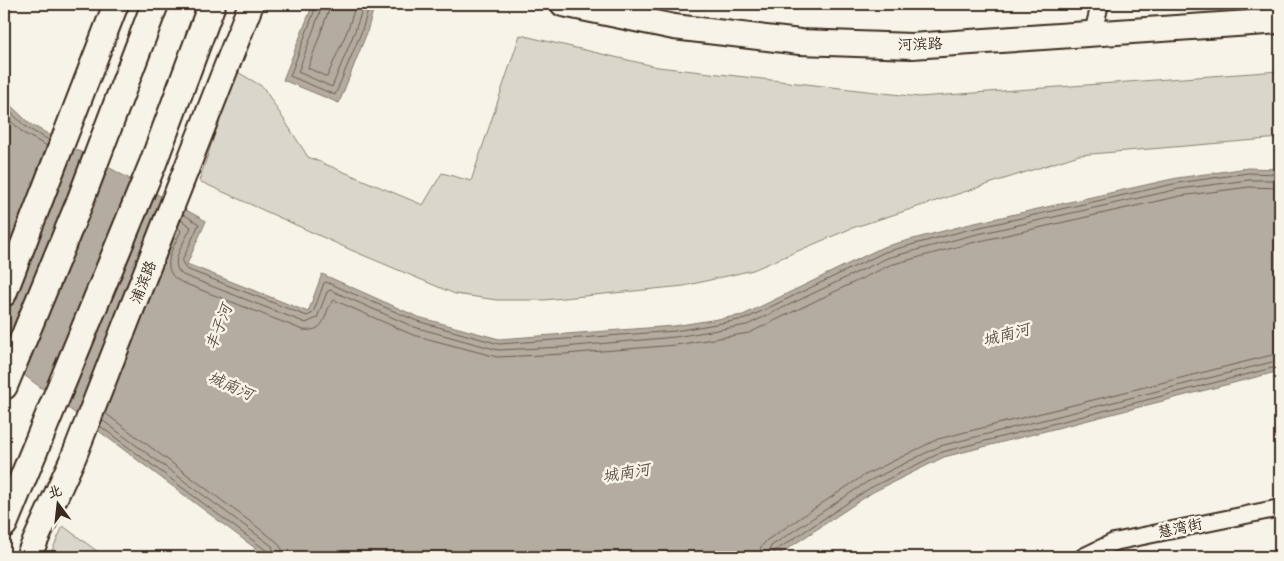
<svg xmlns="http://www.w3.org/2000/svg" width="1284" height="561" viewBox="0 0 1284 561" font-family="Mali,'LXGW WenKai TC',sans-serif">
<rect width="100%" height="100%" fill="#f7f3e8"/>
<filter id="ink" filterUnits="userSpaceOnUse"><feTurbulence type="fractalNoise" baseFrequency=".02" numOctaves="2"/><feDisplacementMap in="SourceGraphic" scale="10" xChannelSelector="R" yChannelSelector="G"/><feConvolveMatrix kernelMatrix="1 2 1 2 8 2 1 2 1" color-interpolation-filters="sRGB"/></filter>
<g filter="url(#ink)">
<g fill="#dbd6cb" stroke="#8b8074">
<path d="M520 35 658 67 919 97 1280 71V138L1079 155 852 228 753 270 684 286 544 300H497L455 294 351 250 199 181 236 71 263 87 308 157 423 205 442 173 471 181Z"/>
<path d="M63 526 105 557H49Z"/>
</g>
<g fill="#b4aca0" stroke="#84786c">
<path d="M313 4H375L366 35 339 103 283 80Z"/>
<path d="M4 99 30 124 206 221 187 264 308 312 322 274 418 317 499 339 674 326 743 315 883 247 966 225 1177 178 1248 168 1280 169V371L944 457 873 492 775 557H267L4 360Z"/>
</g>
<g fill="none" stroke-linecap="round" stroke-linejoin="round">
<g stroke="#6b5e52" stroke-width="1">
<path d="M317 4 290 76 335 95 361 33 370 4"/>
<path d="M323 4 298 72 332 87 355 31 364 4"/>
<path d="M331 4 308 68 327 77 348 29 356 4"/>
<path d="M4 106 27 128 49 140"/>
<path d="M4 114 23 133 47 146"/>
<path d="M183 214 199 224 182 261 186 269 307 316 313 313 324 283 326 282 417 321 499 344 675 331 745 319 885 252 967 230 1178 183 1248 173 1280 174"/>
<path d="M181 220 191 227C186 241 166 264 183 275L306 323 317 318 327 292 330 290 414 327 498 350 564 347 675 337 747 325 887 258 969 236 1179 189 1249 180H1280"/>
<path d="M178 227 181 231C173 248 158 270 181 282L303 330C329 333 322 311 334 300L413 335 497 357 565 354 676 345 749 333 890 265 971 243 1180 196 1249 187 1280 188"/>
<path d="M105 413 276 541 282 549 284 557"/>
<path d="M102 420 272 546 276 557"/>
<path d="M100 426 267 551 270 557"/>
<path d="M759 557 761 547 767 540 863 476 938 439 1280 353"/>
<path d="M766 557 771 546 867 482 940 446 1280 360"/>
<path d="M773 557 775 551 870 488 942 452 1280 366"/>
</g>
<defs>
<g id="street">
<path d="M1093 33 1100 4"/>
<path d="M1083 557 1114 542 1280 508"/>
</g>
<g id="secondary">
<path d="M563 4 674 27 800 42 912 46 1280 21"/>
<path d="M4 294 116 4"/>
<path d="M28 557 74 456 251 4"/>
</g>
<g id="primary">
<path d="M4 386 79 204 155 4"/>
<path d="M4 524 153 163 212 4"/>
</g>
</defs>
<use href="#street" stroke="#3b2a1e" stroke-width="20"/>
<use href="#secondary" stroke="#3b2a1e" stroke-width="28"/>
<use href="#primary" stroke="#3b2a1e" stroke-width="30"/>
<use href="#street" stroke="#f7f3e8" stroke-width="16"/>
<use href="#secondary" stroke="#f7f3e8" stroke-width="24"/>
<use href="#primary" stroke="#f7f3e8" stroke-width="26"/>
</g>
</g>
<g text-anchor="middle" stroke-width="5" stroke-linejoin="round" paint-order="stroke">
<g font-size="15" fill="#3b2a1e" stroke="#f7f3e8">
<text transform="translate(920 44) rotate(-2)" y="5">河滨路</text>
<text transform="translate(143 282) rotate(-68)" y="5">浦滨路</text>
<text transform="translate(1180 528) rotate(-12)" y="5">慧湾街</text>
</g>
<g font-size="16" font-style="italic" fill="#5f5145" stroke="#f7f3e8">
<text transform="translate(218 327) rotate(-69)" y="6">丰子河</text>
<text transform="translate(1006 334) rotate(-15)" y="6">城南河</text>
<text transform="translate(231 385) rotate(24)" y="6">城南河</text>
<text transform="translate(626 472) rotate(-9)" y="6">城南河</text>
</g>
</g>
<rect width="1284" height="561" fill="none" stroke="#f7f3e8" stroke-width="20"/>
<rect x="10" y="10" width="1264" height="541" fill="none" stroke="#3b2a1e" stroke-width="2" filter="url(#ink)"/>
<g transform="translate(58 504) rotate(345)" stroke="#f7f3e8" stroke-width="4" paint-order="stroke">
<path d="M0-4L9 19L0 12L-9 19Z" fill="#3b2a1e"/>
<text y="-8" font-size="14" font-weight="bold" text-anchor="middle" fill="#3b2a1e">北</text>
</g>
</svg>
